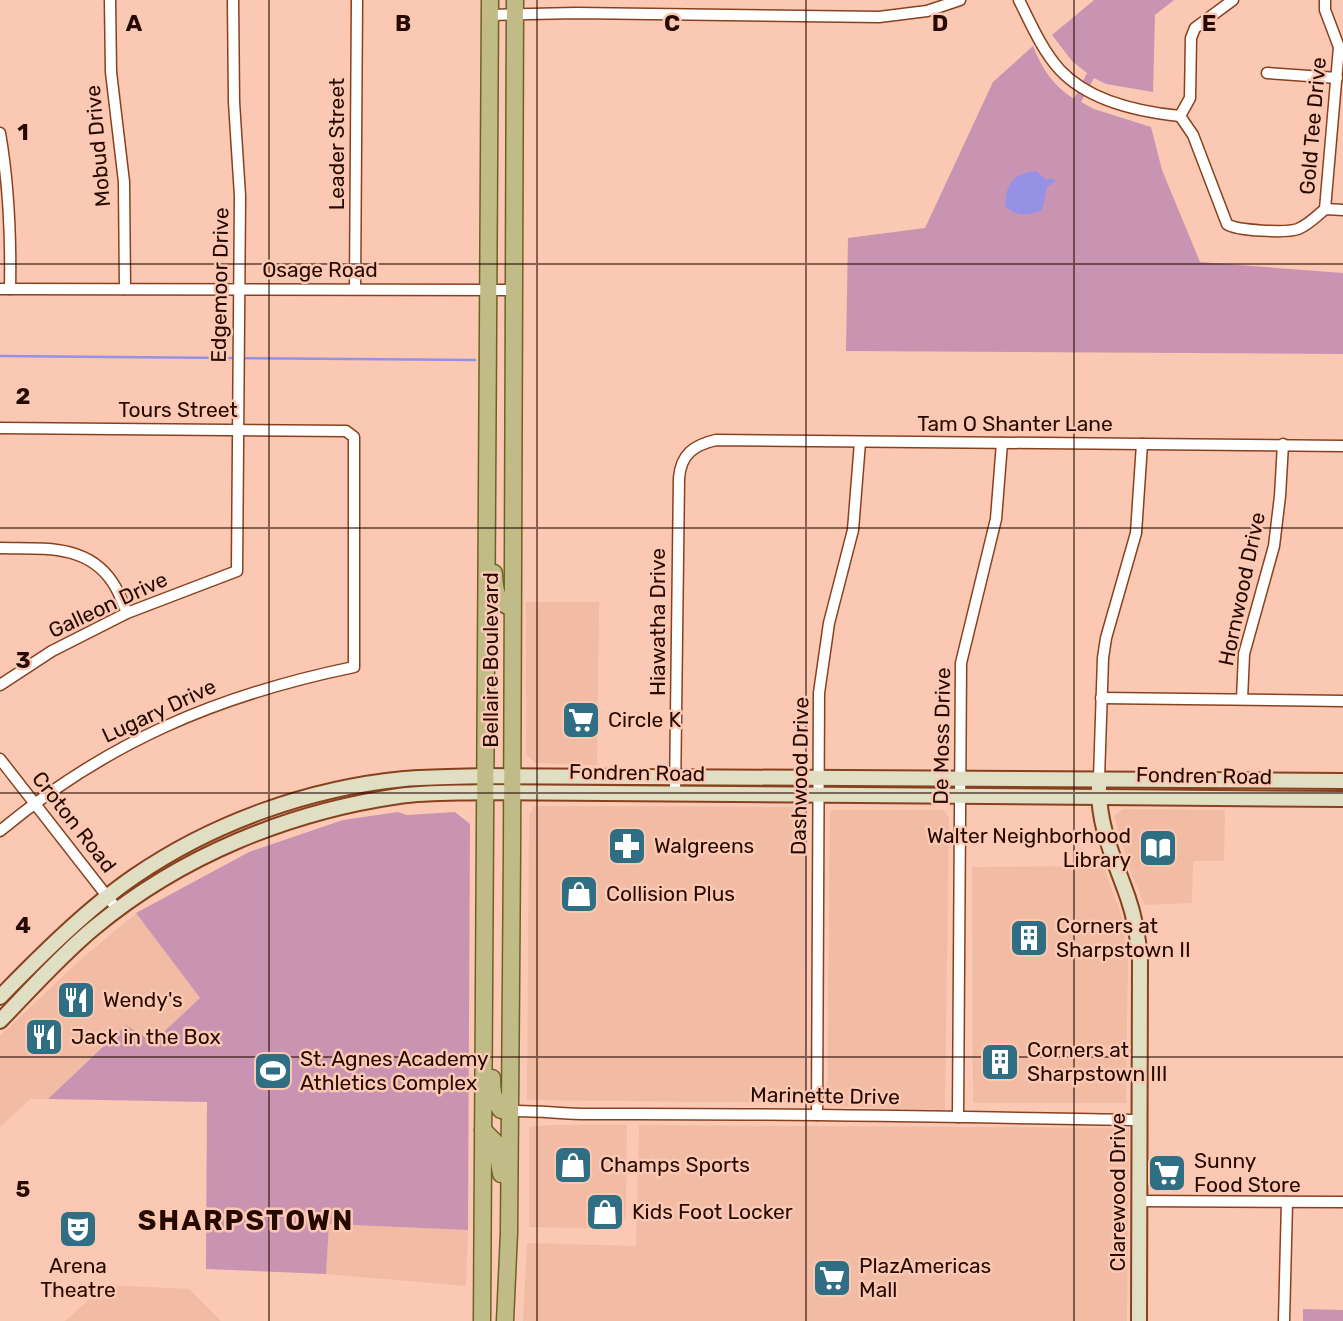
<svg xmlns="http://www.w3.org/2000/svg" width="1343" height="1321" viewBox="0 0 1343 1321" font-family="Rubik,sans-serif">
<rect width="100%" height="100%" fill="#fbc9b3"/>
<g fill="#f1bba4">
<path d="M526 602H599L597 765 535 763 526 754Z"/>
<path d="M533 806 804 807 807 811 806 1103 527 1100 529 815 532 811Z"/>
<path d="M1123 809 1225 810 1224 861H1193L1192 903 1145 905 1132 875 1114 816Z"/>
<path d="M832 810H943L949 818 945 1110 827 1106 830 813Z"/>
<path d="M1103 866 1121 914 1128 959 1126 1103H973L972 867Z"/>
<path d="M136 913 200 998 153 1042 126 1025 48 1099H30L0 1127V1036L79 961Z"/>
<path d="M549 1125H627L626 1216 619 1229 529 1227V1127Z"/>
<path d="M639 1125 1129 1128 1127 1321H523L527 1243 636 1246Z"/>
<path d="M329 1224 468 1230 466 1286 326 1274Z"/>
<path d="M106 1285 189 1289 221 1321H65Z"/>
</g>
<g fill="#c994b1">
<path d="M1094 0H1174L1155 15 1153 92 1106 84 1094 78 1081 102 1094 109 1151 127 1162 170 1200 262 1343 273V354L846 351 848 238 925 228 993 82 1033 46C1042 69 1053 85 1074 99L1087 73 1072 61 1052 35Z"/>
<path d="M398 812 407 815 455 812 470 824 468 1230 329 1224 326 1274 206 1269 207 1102 48 1099 126 1025 153 1042 200 998 136 913 249 852 343 820Z"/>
<path d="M1303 1309 1343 1310V1321H1303Z"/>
</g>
<path fill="#9591e4" d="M1036 171 1047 180 1051 178 1056 181 1047 187 1042 210C1029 216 1016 217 1005 206 1006 182 1014 174 1036 171Z"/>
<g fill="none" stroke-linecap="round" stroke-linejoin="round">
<path stroke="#9591e4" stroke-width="2.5" d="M0 356 475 360"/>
<defs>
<g id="street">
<path d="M110 0 111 72 124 182 125 289"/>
<path d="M1019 0C1031 24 1042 50 1060 70 1089 101 1140 112 1180 116"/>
<path d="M1233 0 1195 28 1191 38 1190 98 1180 116 1193 135 1227 224C1236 231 1287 233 1298 229 1308 225 1317 216 1325 209L1343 210"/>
<path d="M1325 0V10L1339 47 1325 209"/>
<path d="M490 15 576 13 879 17 927 11 960 0"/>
<path d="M1267 73 1337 78"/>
<path d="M0 133C9 185 11 236 10 289"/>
<path d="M0 289 513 290"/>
<path d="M355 289 357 0"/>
<path d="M0 428 346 431 354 437V667C218 695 107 742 0 831"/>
<path d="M0 548C42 549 87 543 113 583 119 592 123 603 127 613"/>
<path d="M0 685 52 651 127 613 237 571 240 196 234 102 233 0"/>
<path d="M1101 698 1343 701"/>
<path d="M1242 699 1244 654 1274 546 1280 496 1283 444"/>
<path d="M0 759 117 909"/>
<path d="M1099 778 1103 658 1106 638 1136 533 1142 444"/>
<path d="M675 795 679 478C681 454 694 445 716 440L1343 446"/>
<path d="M510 1111C536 1110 562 1114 589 1114 772 1113 956 1117 1140 1120"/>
<path d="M817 1115 819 693 829 623 853 530 860 442"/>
<path d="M958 1117 961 663 996 519 1002 443"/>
<path d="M1140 1201 1343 1202"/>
<path d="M1284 1321 1287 1202"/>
</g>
<g id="secondary">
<path d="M1099 786C1098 828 1115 860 1128 898 1135 918 1138 938 1140 958L1139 1321"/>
<path d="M0 997C40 956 88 908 135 876 214 822 310 788 404 779 431 777 458 777 484 776L1343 781"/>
<path d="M0 1021C30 990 62 954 95 927 181 856 288 812 399 796 427 792 456 793 484 792L1343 799"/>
</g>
<g id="primary">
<path d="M494 573C495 589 495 602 512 608"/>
<path d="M492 1078C492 1090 493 1100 501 1110L510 1111"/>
<path d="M483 1130 496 1143 501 1174"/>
<path d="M482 1321 490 0"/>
<path d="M505 1321 509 1233 512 850 515 0"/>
</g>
</defs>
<use href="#street" stroke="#88411e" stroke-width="13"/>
<use href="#secondary" stroke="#88411e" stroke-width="18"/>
<use href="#primary" stroke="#6f6124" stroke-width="19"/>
<use href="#street" stroke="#fff" stroke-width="10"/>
<use href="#secondary" stroke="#e0dec3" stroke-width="14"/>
<use href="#primary" stroke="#c1bc87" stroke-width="16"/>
</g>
<path fill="none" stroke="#260900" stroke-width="2" stroke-opacity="0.55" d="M269 0V1321M537 0V1321M806 0V1321M1074 0V1321M0 264H1343M0 528H1343M0 793H1343M0 1057H1343"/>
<defs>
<symbol id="supermarket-square" viewBox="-11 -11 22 22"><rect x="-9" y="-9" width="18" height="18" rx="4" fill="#306e84" stroke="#fbc9b3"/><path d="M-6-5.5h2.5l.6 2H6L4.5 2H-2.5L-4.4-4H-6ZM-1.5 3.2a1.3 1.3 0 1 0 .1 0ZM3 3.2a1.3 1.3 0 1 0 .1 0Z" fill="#fff"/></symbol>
<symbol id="pharmacy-square" viewBox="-11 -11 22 22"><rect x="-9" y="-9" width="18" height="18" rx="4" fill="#306e84" stroke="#fbc9b3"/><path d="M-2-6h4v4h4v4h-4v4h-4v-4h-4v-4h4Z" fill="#fff"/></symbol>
<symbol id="library-square" viewBox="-11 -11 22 22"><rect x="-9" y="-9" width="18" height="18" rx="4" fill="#306e84" stroke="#fbc9b3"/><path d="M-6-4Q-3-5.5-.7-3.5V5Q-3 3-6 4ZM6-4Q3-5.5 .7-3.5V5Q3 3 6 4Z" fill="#fff"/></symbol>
<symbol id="shop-square" viewBox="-11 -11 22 22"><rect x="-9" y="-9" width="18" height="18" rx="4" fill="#306e84" stroke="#fbc9b3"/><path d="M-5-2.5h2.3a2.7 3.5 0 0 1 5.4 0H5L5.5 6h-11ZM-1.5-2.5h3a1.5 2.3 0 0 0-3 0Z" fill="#fff"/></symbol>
<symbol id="building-square" viewBox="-11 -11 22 22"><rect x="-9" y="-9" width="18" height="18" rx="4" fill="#306e84" stroke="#fbc9b3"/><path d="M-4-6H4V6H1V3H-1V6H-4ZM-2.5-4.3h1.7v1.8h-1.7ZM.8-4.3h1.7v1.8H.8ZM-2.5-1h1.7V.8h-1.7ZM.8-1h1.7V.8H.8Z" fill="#fff"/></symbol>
<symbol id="restaurant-square" viewBox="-11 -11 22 22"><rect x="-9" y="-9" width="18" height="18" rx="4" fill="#306e84" stroke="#fbc9b3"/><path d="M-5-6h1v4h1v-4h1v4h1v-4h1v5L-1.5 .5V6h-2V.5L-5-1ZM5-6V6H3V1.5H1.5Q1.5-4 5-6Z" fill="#fff"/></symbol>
<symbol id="stadium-square" viewBox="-11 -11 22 22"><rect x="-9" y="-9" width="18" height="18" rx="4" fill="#306e84" stroke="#fbc9b3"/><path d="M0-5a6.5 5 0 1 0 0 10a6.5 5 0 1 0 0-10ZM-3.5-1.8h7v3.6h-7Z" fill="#fff"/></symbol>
<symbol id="theatre-square" viewBox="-11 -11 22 22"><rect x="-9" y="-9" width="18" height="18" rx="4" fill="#306e84" stroke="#fbc9b3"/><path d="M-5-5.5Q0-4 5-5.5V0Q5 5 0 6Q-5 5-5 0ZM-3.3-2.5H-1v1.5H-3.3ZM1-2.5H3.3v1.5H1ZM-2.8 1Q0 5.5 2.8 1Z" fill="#fff"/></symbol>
</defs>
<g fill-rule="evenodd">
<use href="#supermarket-square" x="559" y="698" width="44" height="44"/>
<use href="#pharmacy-square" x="605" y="824" width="44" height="44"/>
<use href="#library-square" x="1136" y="826" width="44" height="44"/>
<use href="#shop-square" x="557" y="872" width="44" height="44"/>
<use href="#building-square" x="1007" y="916" width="44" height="44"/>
<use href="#restaurant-square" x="54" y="978" width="44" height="44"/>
<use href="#restaurant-square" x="22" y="1015" width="44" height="44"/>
<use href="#building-square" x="978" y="1040" width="44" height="44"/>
<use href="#stadium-square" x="251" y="1049" width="44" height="44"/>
<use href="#shop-square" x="551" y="1143" width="44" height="44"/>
<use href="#supermarket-square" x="1145" y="1151" width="44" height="44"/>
<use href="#shop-square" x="583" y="1190" width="44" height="44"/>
<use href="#theatre-square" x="56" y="1207" width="44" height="44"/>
<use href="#supermarket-square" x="810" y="1256" width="44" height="44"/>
</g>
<g text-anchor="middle" stroke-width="5" stroke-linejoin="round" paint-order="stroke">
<g font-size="21" fill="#260900" stroke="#fbc9b3">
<text transform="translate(1313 126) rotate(-85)" y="7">Gold Tee Drive</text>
<text transform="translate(337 144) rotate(-90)" y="7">Leader Street</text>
<text transform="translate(98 146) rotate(-95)" y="7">Mobud Drive</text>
<text x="320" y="277">Osage Road</text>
<text transform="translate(220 285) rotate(-89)" y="7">Edgemoor Drive</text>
<text x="178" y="417">Tours Street</text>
<text x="1015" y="431">Tam O Shanter Lane</text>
<text transform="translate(1242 589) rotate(-78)" y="7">Hornwood Drive</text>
<text transform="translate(108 605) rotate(-25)" y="7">Galleon Drive</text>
<text transform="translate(658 622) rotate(-90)" y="7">Hiawatha Drive</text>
<text transform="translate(491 660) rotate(-90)" y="7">Bellaire Boulevard</text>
<text transform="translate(159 711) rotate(-25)" y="7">Lugary Drive</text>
<text transform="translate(942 736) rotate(-89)" y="7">De Moss Drive</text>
<text transform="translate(637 773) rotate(1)" y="7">Fondren Road</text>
<text transform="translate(800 776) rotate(-89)" y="7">Dashwood Drive</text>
<text transform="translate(1204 776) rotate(1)" y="7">Fondren Road</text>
<text transform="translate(74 822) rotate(52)" y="7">Croton Road</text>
<text transform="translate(825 1096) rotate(1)" y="7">Marinette Drive</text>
<text transform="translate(1118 1192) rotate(-90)" y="7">Clarewood Drive</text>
</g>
<g font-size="21" fill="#260900" stroke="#fbc9b3" text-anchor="start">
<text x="608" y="727">Circle K</text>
<text x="1131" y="843" text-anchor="end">Walter Neighborhood<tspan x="1131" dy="24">Library</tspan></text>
<text x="654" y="853">Walgreens</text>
<text x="606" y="901">Collision Plus</text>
<text x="1056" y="933">Corners at<tspan x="1056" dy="24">Sharpstown II</tspan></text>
<text x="103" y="1007">Wendy's</text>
<text x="71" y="1044">Jack in the Box</text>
<text x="1027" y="1057">Corners at<tspan x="1027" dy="24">Sharpstown III</tspan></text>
<text x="300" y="1066">St. Agnes Academy<tspan x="300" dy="24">Athletics Complex</tspan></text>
<text x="1194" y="1168">Sunny<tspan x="1194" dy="24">Food Store</tspan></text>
<text x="600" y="1172">Champs Sports</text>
<text x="632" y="1219">Kids Foot Locker</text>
<text x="78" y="1273" text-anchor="middle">Arena<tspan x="78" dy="24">Theatre</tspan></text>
<text x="859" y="1273">PlazAmericas<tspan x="859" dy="24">Mall</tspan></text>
</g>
<g font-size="28" font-weight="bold" letter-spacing="2" fill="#260900" stroke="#fbc9b3">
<text x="246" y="1230">SHARPSTOWN</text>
</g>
</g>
<g font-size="23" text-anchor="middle" font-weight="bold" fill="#260900" stroke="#fbc9b3" stroke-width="5" stroke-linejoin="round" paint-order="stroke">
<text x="134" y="31">A</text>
<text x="403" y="31">B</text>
<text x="672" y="31">C</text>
<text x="940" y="31">D</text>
<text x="1209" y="31">E</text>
<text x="23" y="140">1</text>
<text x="23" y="404">2</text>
<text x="23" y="668">3</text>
<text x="23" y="933">4</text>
<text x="23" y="1197">5</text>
</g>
</svg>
